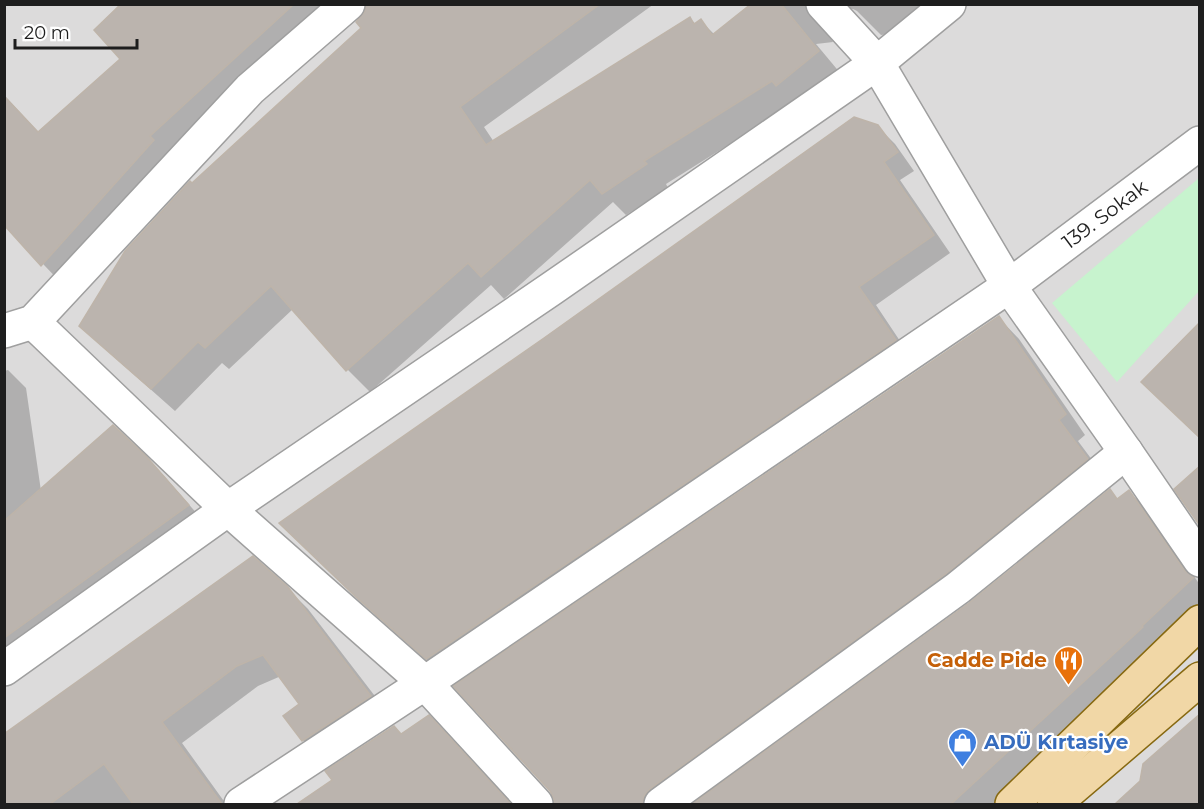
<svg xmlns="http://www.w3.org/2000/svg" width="1204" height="809" viewBox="0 0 1204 809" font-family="Montserrat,sans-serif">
<rect width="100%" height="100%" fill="#eeebe5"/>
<rect fill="#dcdbdb" x="5" y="5" width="1194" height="799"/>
<path fill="#c7f3ce" d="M1199 178V291L1117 382 1052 303Z"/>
<g fill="#0003">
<path d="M124 4H342L65 287 4 223V95L39 133 122 59Z"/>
<path d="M346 4H654L484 127 494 142 690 19 696 24 701 21 715 35 753 4H958L910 31 881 35 857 11 853 9 843 8 827 31 833 42 816 44 841 74 666 184 668 188 626 215 613 202 504 299 491 285 370 392 347 369 293 309 229 369 222 363 175 411 104 348 81 325 192 185 363 28 369 7 356 15Z"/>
<path d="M877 126 895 144 914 171 900 180 950 253 876 305 912 359 445 676 376 615 299 541Z"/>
<path d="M999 318 1019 339 1085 435 1078 441 1107 480 676 804H556V800Z"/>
<path d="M8 370 26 388 41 491 145 458 164 476 206 524 4 668V371Z"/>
<path d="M1110 491 1118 500 1129 492 1150 512 1200 585V611L1162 648 993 804H695L970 604Z"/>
<path d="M287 588 308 609 391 717 324 761 303 740 285 716 301 704 281 676 258 686 182 743 226 804H4V736Z"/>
<path d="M1200 717V804H1117L1141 782Z"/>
<path d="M402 736 449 737 511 804H299Z"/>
</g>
<g fill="#bbb4ae" stroke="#beb4a9" stroke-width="1.5">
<path d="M121 4H294L150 136 154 140 41 266 4 225V96L38 132 120 59 94 30Z"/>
<path d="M366 4H600L460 107 486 145 690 17 694 24 701 19 712 35 751 4H781L819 51 776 86 772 81 644 161 647 164 602 194 590 180 481 277 468 263 346 371 271 286 205 348 198 342 151 389 79 326 125 251 190 181 192 183 361 28 356 22 365 11Z"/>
<path d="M854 117 878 125 898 152 884 162 934 235 859 287 896 340 426 659 356 597 279 523 544 338Z"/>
<path d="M999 316 1066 414 1059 420 1088 459 947 573 650 789 644 796 643 804H554V799L550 791 453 686Z"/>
<path d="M1200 322V438L1141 382Z"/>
<path d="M113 425 146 456 189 505 4 638V521Z"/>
<path d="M1200 466V526L1174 489Z"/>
<path d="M1110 489 1117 499 1129 490 1185 571 1194 577 1142 626 1143 627 951 804H692L969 603Z"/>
<path d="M253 556 288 587 371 696 302 741 283 716 299 704 263 655 237 666 162 722 222 804H133L104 764 50 804H4V734Z"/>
<path d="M1200 714V804H1115L1140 781 1143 764Z"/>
<path d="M429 715 511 804H297L332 780 325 771 394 726 401 734Z"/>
</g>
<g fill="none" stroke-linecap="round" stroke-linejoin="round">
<defs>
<g id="minor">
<path d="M823 4 877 63 1009 286 1126 452 1200 560"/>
<path d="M33 322 228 509 425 683 536 804"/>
<path d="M4 331 33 322 250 89 348 4"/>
<path d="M4 669 228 509 551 289 877 63 949 4"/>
<path id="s1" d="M241 804 425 683 1009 286 1200 143"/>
<path d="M661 804 958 588 1126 452"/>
</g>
<g id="major">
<path d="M1012 804 1200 622"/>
<path d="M1054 804 1200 679"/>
</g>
</defs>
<use href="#minor" stroke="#9f9f9f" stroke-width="36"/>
<use href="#major" stroke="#876911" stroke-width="36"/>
<use href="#minor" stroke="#fff" stroke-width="33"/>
<use href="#major" stroke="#f1d7a6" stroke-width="33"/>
</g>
<defs>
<symbol id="restaurant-pin" viewBox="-11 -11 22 30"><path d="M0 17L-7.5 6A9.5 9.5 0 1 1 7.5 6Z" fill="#e8710a" stroke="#fff"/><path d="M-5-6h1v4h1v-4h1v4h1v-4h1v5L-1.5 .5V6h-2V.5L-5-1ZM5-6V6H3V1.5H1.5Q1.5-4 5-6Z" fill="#fff"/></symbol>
<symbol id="shop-pin" viewBox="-11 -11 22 30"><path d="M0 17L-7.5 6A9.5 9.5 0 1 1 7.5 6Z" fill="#3f7fe0" stroke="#fff"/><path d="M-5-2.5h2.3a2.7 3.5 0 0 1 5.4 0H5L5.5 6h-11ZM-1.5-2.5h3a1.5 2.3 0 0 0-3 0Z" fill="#fff"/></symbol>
</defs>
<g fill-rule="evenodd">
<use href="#restaurant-pin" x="1052" y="644" width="33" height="45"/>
<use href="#shop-pin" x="946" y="726" width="33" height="45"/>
</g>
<g text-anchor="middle" stroke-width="4.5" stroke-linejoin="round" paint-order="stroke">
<g font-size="20" fill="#1e1e1e" stroke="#fff">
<text dy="7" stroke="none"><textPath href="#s1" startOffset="1046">139. Sokak</textPath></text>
</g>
<g font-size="20" font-weight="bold" fill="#c56008" stroke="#fff" text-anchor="end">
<text x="1047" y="667">Cadde Pide</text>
</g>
<g font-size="20" font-weight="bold" fill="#366cbe" stroke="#fff" text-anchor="start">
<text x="984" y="749">ADÜ Kırtasiye</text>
</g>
</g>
<rect width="1204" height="809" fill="none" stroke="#1e1e1e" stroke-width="12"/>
<path d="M15 39v9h122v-9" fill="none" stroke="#1e1e1e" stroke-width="3"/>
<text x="24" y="39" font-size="18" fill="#1e1e1e" stroke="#ffffff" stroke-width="4.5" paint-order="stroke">20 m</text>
</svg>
